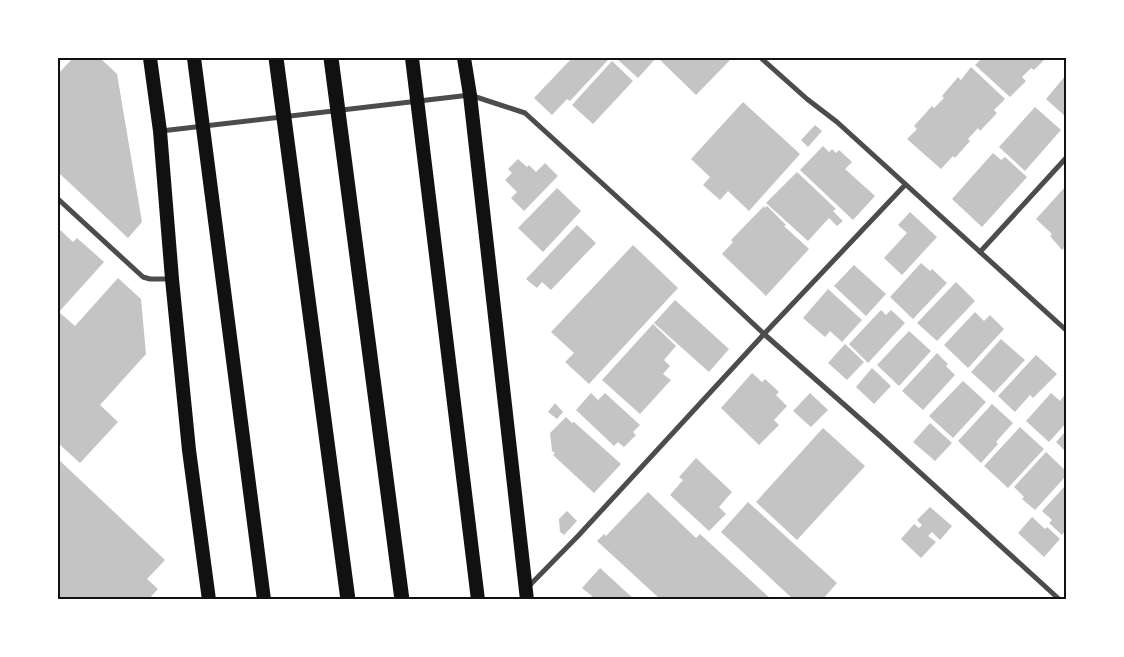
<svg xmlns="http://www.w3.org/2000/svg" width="1124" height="657" viewBox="0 0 1124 657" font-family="'IBM Plex Sans',sans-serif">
<rect width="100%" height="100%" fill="#fff"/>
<g fill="#c4c4c4">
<path d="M73 58H100L117 74 142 222 128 238 58 172V74Z"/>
<path d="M572 58H605L608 60 570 101 567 99 552 115 534 98Z"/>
<path d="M616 58H656L638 78Z"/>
<path d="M658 58H732L696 95Z"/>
<path d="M982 58H1046L1034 70 1031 68 1022 77 1026 81 1010 97 975 65Z"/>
<path d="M612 61 633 81 593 124 572 105Z"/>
<path d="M971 67 1005 99 994 110 997 113 980 131 978 128 968 139 970 141 955 158 953 156 941 169 907 139 917 129 914 126 932 106 934 108 944 98 942 96 958 77 961 80Z"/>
<path d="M1066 75V117L1046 99Z"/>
<path d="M743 102 800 154 749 211 728 191 720 200 703 185 710 177 691 159Z"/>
<path d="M1035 107 1061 130 1025 171 999 147Z"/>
<path d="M815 125 822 131 808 147 801 140Z"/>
<path d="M823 146 829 152 832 149 836 153 839 150 852 162 845 169 875 196 853 220 800 170Z"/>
<path d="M993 153 1001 160 1005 157 1027 177 982 227 952 199Z"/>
<path d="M518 159 527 167 529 165 536 172 545 163 558 176 524 211 511 198 517 192 505 180 512 173 508 169Z"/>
<path d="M797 172 836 209 833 211 843 221 837 226 829 218 808 241 766 203Z"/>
<path d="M1066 186V248L1065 247 1062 250 1050 236 1052 234 1036 219Z"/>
<path d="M557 188 581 211 543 252 518 228Z"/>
<path d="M764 206 765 208 767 206 786 225 784 226 809 249 766 296 722 254 733 242 731 240Z"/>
<path d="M910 212 937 237 902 275 884 258 907 233 898 225Z"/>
<path d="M577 225 596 243 551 290 542 282 537 288 526 279Z"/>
<path d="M58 228 73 242 77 238 104 262 58 313Z"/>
<path d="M633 245 678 288 589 384 565 362 574 353 551 332Z"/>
<path d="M921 263 930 271 932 269 947 283 913 319 890 297Z"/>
<path d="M854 265 886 294 866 316 834 286Z"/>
<path d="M118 278 141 299 146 354 100 405 118 422 80 463 58 443V315L60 313 75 326Z"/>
<path d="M956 282 975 301 937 341 917 323Z"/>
<path d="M828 289 862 320 842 342 830 331 825 337 803 318Z"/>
<path d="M675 300 729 349 709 372 654 323Z"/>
<path d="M881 310 886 315 891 310 905 323 868 363 849 344Z"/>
<path d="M975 312 984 321 990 315 1004 329 968 368 944 345Z"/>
<path d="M653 324 676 346 664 360 670 366 663 374 671 380 640 414 602 380Z"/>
<path d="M909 331 931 351 899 386 877 365Z"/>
<path d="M1001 339 1025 360 994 393 971 372Z"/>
<path d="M845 344 864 362 847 380 828 363Z"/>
<path d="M937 353 948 364 946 366 955 375 923 410 902 391Z"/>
<path d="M1036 355 1057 374 1033 398 1030 395 1015 412 998 396Z"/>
<path d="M872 368 891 386 874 404 856 387Z"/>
<path d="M752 373 762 382 765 379 779 392 776 395 787 406 774 420 779 425 759 445 721 408Z"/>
<path d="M963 381 986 402 953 438 929 416Z"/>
<path d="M591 393 598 400 605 393 640 425 633 432 636 435 624 447 618 442 614 446 576 410Z"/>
<path d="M810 393 828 410 811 427 793 411Z"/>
<path d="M1051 393 1060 401 1066 393V423L1049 442 1026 421Z"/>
<path d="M555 403 563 412 557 419 548 412Z"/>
<path d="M992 404 1013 423 996 442 998 444 981 463 958 441Z"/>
<path d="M566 417 572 423 574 422 621 464 594 493 553 455 555 453 552 451 550 433Z"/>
<path d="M930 423 952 443 935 461 913 442Z"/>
<path d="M1020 427 1044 449 1008 488 984 466Z"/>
<path d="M823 428 865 466 797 540 756 502Z"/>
<path d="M1066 431V452L1056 442Z"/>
<path d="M1046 452 1066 471V476L1035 510 1022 499 1024 497 1014 487Z"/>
<path d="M696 458 732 492 719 507 726 514 709 531 670 495 683 480 679 477Z"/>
<path d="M58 459 165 560 147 579 158 589 148 600H58Z"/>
<path d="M1066 485V511L1065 513 1066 515V530L1062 535 1049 523 1052 520 1042 511Z"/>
<path d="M648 492 696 538 700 534 772 600H661L597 541 604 534 606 536Z"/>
<path d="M748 502 837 583 822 600H794L721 532Z"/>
<path d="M930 507 952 526 940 540 932 532 928 536 936 542 921 558 901 539 914 524 919 528 922 525 917 520Z"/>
<path d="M567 511 577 521 564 535 560 532 559 519Z"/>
<path d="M1032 517 1045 529 1047 527 1060 539 1044 557 1018 533Z"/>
<path d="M600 568 635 600H589L592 596 582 588Z"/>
</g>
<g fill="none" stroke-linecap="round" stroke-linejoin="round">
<g stroke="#4c4c4c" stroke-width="5">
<path d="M761 58 807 99 837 122 1066 330"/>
<path d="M161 131 470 95 525 113 661 237 764 334 881 437 1060 600"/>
<path d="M58 199 143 277 150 279H171"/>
<path d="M980 252 1066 158"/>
<path d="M528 587 578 536 764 334 905 185"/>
</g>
<g stroke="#111" stroke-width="14">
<path d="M150 58 160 131 172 279 189 450 209 600"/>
<path d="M194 58 264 600"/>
<path d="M412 58 478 600"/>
<path d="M464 58 470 95 527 600"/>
</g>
<g stroke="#111" stroke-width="15">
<path d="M276 58 348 600"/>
<path d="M331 58 402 600"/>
</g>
</g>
<rect width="1124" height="657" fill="none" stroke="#ffffff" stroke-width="118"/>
<rect x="59" y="59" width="1006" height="539" fill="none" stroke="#111" stroke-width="2"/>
</svg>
